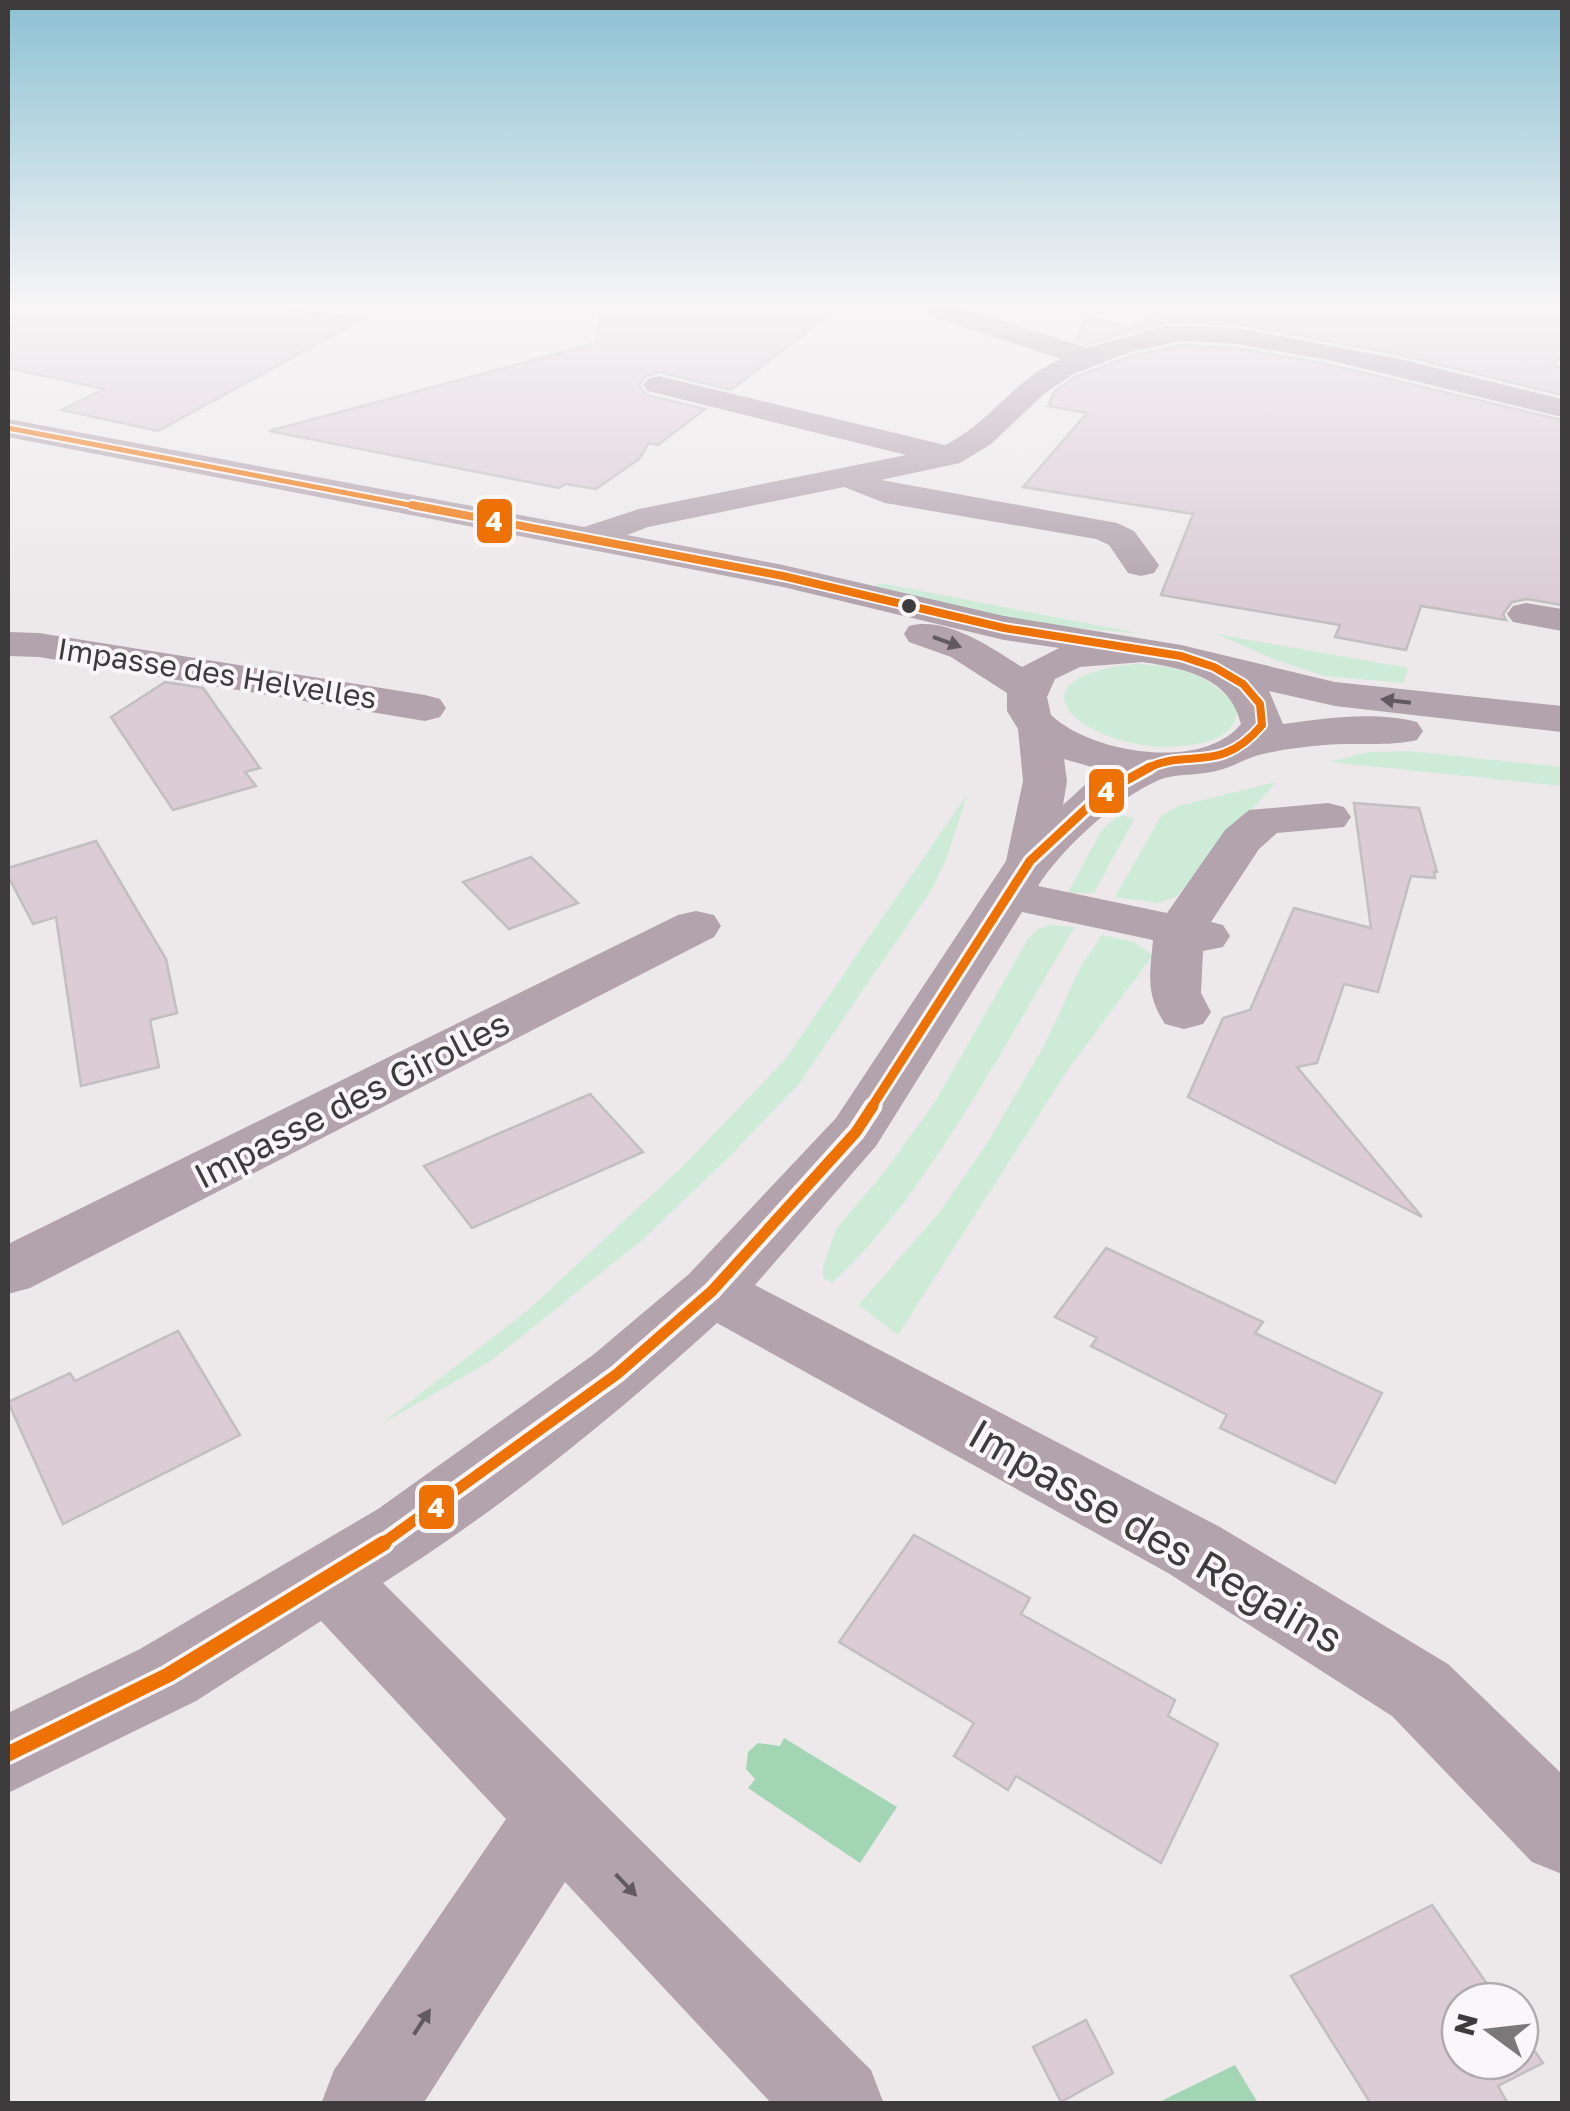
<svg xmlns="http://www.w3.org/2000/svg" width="1570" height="2111" viewBox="0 0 1570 2111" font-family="'Golos Text',sans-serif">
<rect width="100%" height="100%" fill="#ede9eb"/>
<g fill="#ceebd8">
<path d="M878 584H886L1142 634 1027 623 873 587Z"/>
<path d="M1216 634 1408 668 1404 683 1325 676 1276 660Z"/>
<path d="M1136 664C1183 667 1205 672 1238 707 1237 730 1219 740 1197 744 1100 763 988 678 1136 664Z"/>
<path d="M1408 751 1562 767V786L1329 762 1368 752Z"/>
<path d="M1276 782 1176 897 1157 903 1115 897 1161 816 1178 806Z"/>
<path d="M968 793 945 862 930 892 798 1085 728 1158 642 1240 492 1360 380 1425 528 1310 683 1166 784 1061Z"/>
<path d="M1120 814 1134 819 1094 893H1068L1101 831Z"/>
<path d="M1050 925 1075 927C1006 1041 929 1194 832 1283L823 1278V1267L836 1229 885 1171 935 1102 1028 939 1038 929Z"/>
<path d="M1102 935 1134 942 1153 955 1069 1068 898 1335 858 1305 940 1212 989 1140 1045 1044 1081 966Z"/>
</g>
<g fill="#a2d5b4">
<path d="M784 1738 897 1807 860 1863 748 1788 755 1779 746 1769 748 1752 758 1743 780 1746Z"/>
<path d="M1235 2065 1258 2103H1157Z"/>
</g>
<g fill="#dbccd6" stroke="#c1bfc0" stroke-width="2.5">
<path d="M8 304H251L363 319 158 431 62 410 104 389 8 368Z"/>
<path d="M600 304H844L731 390 659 372 645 377 639 385 647 395 705 409 658 445 649 443 639 459 596 489 566 484 559 488 269 431 597 343Z"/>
<path d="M1169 304H1562V357L1552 365 1562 368V395L1396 354 1237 324 1166 322 1087 344 1076 341 1087 315 1130 328Z"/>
<path d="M1180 345 1237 348 1327 364 1562 420V605L1527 599 1512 602 1503 614 1506 620 1421 606 1406 650 1335 637 1340 625 1161 595 1193 514 1023 487 1087 413 1048 406 1055 391 1075 377 1131 356Z"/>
<path d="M165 682 203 688 260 768 245 772 256 786 173 810 111 717Z"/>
<path d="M1354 803 1419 808 1437 872H1434L1435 878 1411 876 1378 992 1344 984 1317 1063 1297 1067 1422 1217 1188 1097 1223 1018 1250 1010 1294 908 1371 928Z"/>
<path d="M96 841 166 959 177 1013 150 1020 159 1067 81 1086 56 917 33 924 8 876V868Z"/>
<path d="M531 857 578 903 509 929 463 882Z"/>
<path d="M590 1094 643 1152 472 1228 424 1166Z"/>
<path d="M1106 1248 1263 1322 1255 1333 1382 1393 1335 1483 1220 1428 1227 1415 1091 1346 1097 1338 1055 1317Z"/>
<path d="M178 1331 240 1435 63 1524 8 1402 70 1373 75 1381Z"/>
<path d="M914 1535 1030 1598 1021 1614 1175 1700 1168 1716 1218 1744 1161 1863 1016 1776 1008 1790 954 1756 974 1723 839 1642Z"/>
<path d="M1432 1905 1499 2001H1460V2061H1520V2030L1543 2063 1498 2086 1508 2104H1371L1291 1976Z"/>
<path d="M1086 2020 1113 2073 1061 2102 1033 2047Z"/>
</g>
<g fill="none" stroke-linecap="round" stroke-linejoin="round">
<g fill="#b2a3ad" fill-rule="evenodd">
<path d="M918 304H950L1087 348 1166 326 1237 328 1395 358 1562 399V417L1328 360 1237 344 1180 341 1130 352 1073 374 1044 394 991 444 960 463 881 480 1117 523 1134 531 1159 565 1154 573 1141 576 1128 573 1109 545 1096 539 885 503 844 487 648 527 627 535 783 565 1004 616 1181 645 1335 682 1562 706V732L1335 706 1269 691 1283 724C1326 718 1374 711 1417 722L1423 731 1417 740C1388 747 1355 742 1324 745 1304 747 1283 749 1263 754 1248 757 1235 766 1220 770 1201 776 1176 773 1159 780 1117 798 1062 848 1038 886L1167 913 1225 830 1249 810 1328 803 1344 807 1351 817 1344 827 1277 833 1259 849 1211 922 1223 925 1230 936 1223 947 1203 951 1201 993 1211 1012 1203 1024 1184 1029 1165 1024C1145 993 1150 975 1153 940L1022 912 876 1146 755 1285 1220 1527 1448 1664 1562 1774V1874L1532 1862 1392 1716 1168 1573 717 1323C614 1417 502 1508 383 1583L871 2070 884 2104H772L565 1882 423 2104H321L334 2070 506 1819 321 1621 196 1701 8 1793V1713L140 1649 378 1509 593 1355 689 1274 836 1118 1006 861 1023 781 1018 729 1007 711V693L951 657 909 642 904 634 909 626C947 616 991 648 1022 667L1059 648 1004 640 783 587 8 437V419L584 527 639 509 906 455 648 391 643 385 648 379 658 376 945 445C989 424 1015 378 1061 359L935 318ZM1143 662C1185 669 1230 677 1241 724 1202 772 1091 753 1051 715L1047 697 1055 679 1080 667ZM1064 759 1109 772 1087 783 1063 805 1067 781Z"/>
<path d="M1526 603 1562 609V631L1513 622 1507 614 1513 606Z"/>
<path d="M8 632 39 633 425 695 440 699 446 708 440 717 425 721 39 657 8 656Z"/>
<path d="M696 911 714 915 721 926 714 937 30 1288 8 1294V1244L678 915Z"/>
</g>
<defs>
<path id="bus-1-far4" d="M8 428 425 508"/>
<path id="bus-1-far3" d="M412 505 783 576 1004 628 1181 656 1214 667 1243 684 1260 704 1262 725C1219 776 1187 747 1146 769"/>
<path id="bus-1-far2" d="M871 1108 1030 861 1103 793 1150 767"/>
<path id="bus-1-far1" d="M379 1546 617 1374 712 1291 856 1132 873 1106"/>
<path id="bus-1" d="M8 1754 168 1675 384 1543"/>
</defs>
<use href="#bus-1-far4" stroke="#fbf6f9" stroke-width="9"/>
<use href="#bus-1-far3" stroke="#fbf6f9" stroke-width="12"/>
<use href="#bus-1-far2" stroke="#fbf6f9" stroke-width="15"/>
<use href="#bus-1-far1" stroke="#fbf6f9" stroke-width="19"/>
<use href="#bus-1" stroke="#fbf6f9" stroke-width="22"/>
<use href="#bus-1-far4" stroke="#ee7203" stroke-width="5"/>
<use href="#bus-1-far3" stroke="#ee7203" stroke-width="8"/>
<use href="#bus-1-far2" stroke="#ee7203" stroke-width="9"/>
<use href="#bus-1-far1" stroke="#ee7203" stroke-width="11"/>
<use href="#bus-1" stroke="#ee7203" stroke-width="15"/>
</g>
<defs><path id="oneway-solid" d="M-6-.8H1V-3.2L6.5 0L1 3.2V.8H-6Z" transform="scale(2.5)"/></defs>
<g fill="#615a5f">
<use href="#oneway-solid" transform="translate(947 642) rotate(20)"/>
<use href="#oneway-solid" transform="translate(1396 701) rotate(-173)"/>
<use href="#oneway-solid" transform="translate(626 1885) rotate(46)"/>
<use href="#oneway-solid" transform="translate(422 2022) rotate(-57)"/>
</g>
<linearGradient id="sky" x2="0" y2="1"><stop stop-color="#8cc1d3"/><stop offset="0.51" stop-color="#f7f5f6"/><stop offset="1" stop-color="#f7f5f6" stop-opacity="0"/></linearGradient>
<rect width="1570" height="600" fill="url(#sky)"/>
<circle fill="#3e3b3d" stroke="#fbf6f9" stroke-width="4" cx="909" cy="606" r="9"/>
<g text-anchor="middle" stroke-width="8" stroke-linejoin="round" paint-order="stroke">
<g font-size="30" fill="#3e3b3d" stroke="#fbf6f9">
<text transform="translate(217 674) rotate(9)" y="10">Impasse des Helvelles</text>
</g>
<g font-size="35" fill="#3e3b3d" stroke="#fbf6f9">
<text transform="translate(352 1100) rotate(-27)" y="12">Impasse des Girolles</text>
</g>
<g font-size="42" fill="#3e3b3d" stroke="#fbf6f9">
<text transform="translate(1156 1536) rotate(30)" y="15">Impasse des Regains</text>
</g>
</g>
<g stroke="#fbf6f9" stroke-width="4">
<rect x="475" y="497" width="39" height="48" rx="10" fill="#ee7203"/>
<rect x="1087" y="767" width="39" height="48" rx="10" fill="#ee7203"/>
<rect x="417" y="1483" width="39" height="48" rx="10" fill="#ee7203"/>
</g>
<g font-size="28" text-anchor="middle" font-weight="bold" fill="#fff">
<text x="494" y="531">4</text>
<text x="1106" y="801">4</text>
<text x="436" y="1517">4</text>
</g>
<rect width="1570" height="2111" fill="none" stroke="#3e3b3d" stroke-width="20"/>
<g transform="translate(1490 2031) rotate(285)"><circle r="48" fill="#fbf6f9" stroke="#afabae" stroke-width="2.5"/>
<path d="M0-8L18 38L0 25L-18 38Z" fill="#7b787a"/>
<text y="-15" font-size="28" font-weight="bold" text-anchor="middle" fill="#3e3b3d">N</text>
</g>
</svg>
